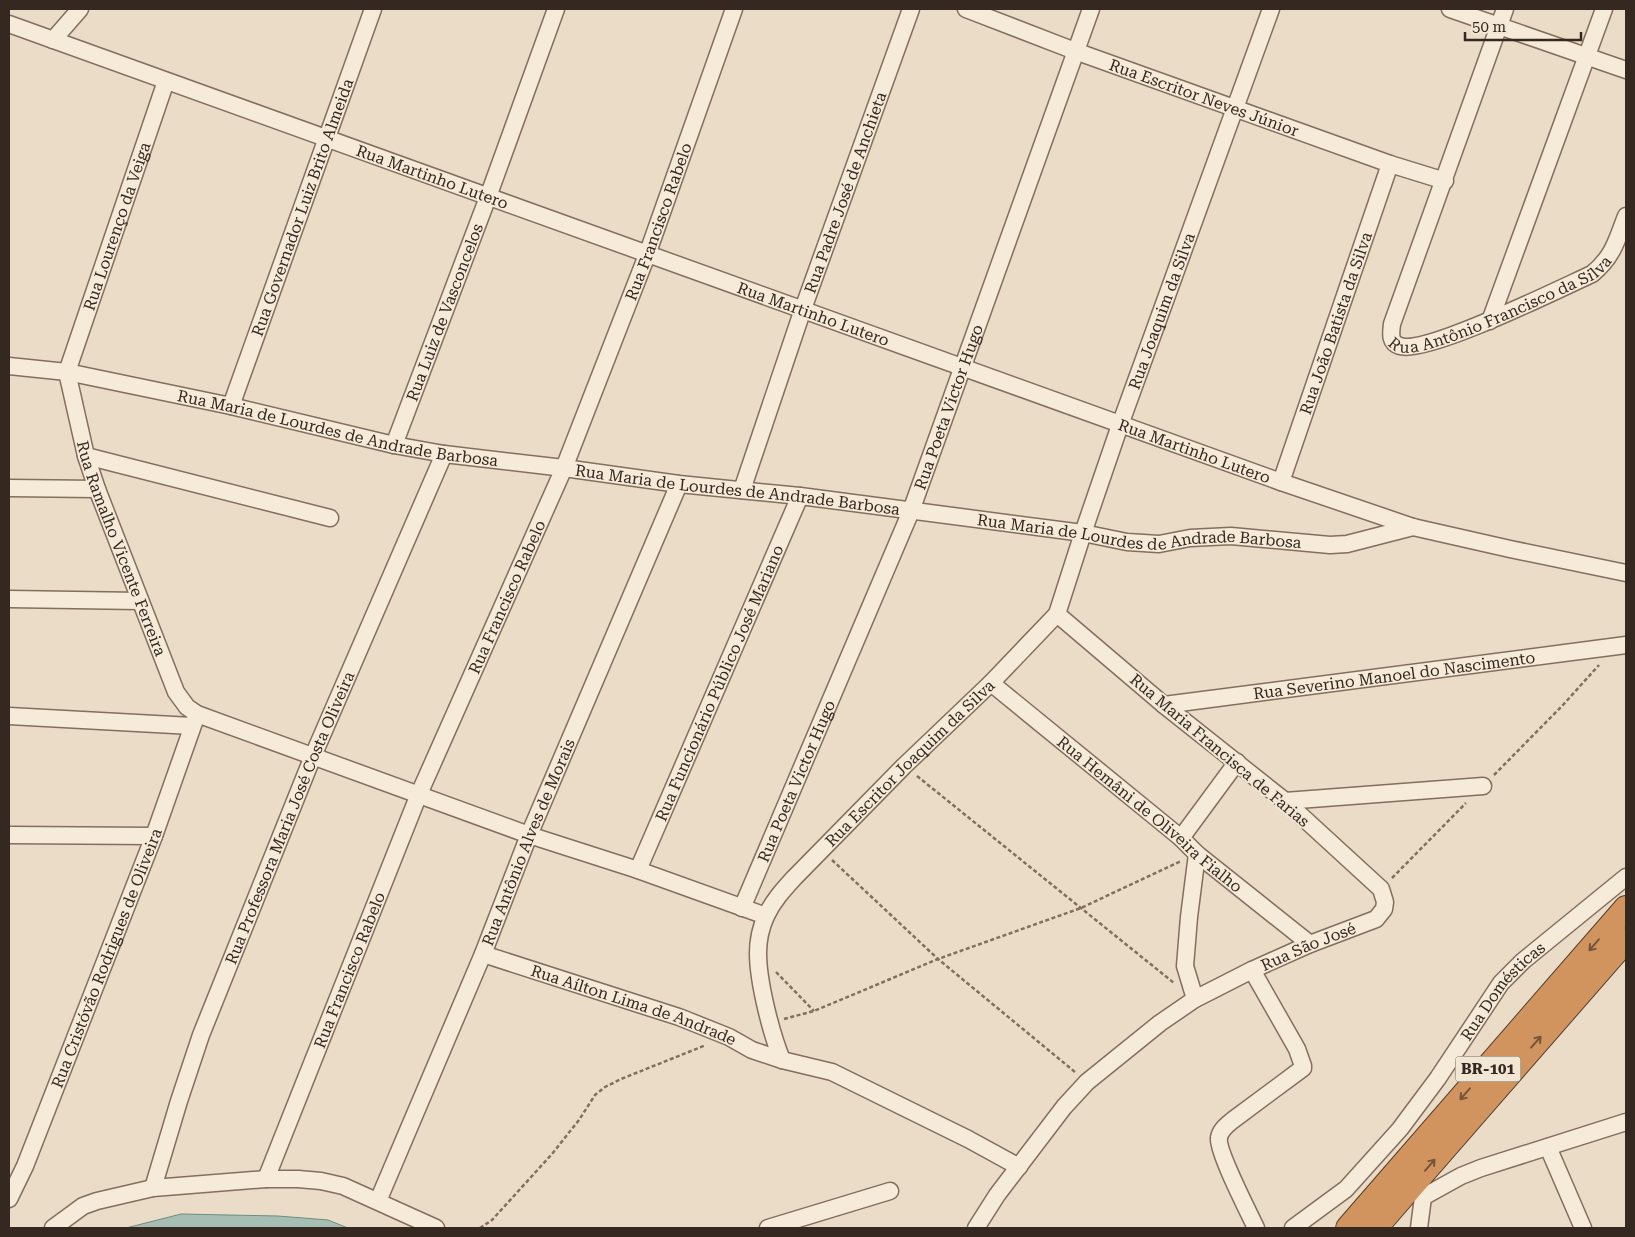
<svg xmlns="http://www.w3.org/2000/svg" width="1635" height="1237" viewBox="0 0 1635 1237" font-family="'Roboto Serif',serif">
<rect width="100%" height="100%" fill="#eadcc6"/>
<path fill="#a7beb5" stroke="#6f8c82" d="M181 1214 278 1216 328 1220 348 1228H126Z"/>
<g fill="none" stroke-linecap="round" stroke-linejoin="round">
<defs>
<g id="minor">
<path id="s1" d="M966 9 1075 51 1390 164 1445 181"/>
<path d="M1450 9 1626 70"/>
<path id="s2" d="M1505 9 1392 324C1391 333 1389 343 1400 346 1426 355 1561 288 1592 274 1613 257 1617 240 1626 216"/>
<path id="s3" d="M9 24 1281 482 1413 527 1510 549 1626 573"/>
<path d="M53 40 80 9"/>
<path d="M1490 321 1604 9"/>
<path id="s4" d="M9 366 67 372 231 406 394 445 444 454 564 468 679 484 800 496 1083 533 1127 542 1159 544 1190 538 1231 536 1330 545 1347 544 1413 527"/>
<path id="s5" d="M67 372 86 456 97 489 176 692 187 707 197 714 529 835 638 870 766 916"/>
<path id="s6" d="M67 372 166 81"/>
<path id="s7" d="M231 406 373 9"/>
<path id="s8" d="M394 445 488 197 556 9"/>
<path d="M86 456 330 518"/>
<path id="s9" d="M1281 482 1390 164"/>
<path d="M9 488 97 489"/>
<path id="s10" d="M742 490 803 309 911 9"/>
<path d="M9 599 140 601"/>
<path id="s11" d="M991 683 1181 838 1197 854 1310 944"/>
<path id="s12" d="M1164 705 1626 645"/>
<path d="M9 716 192 726"/>
<path d="M1285 801 1483 786"/>
<path d="M9 835 154 836"/>
<path d="M1181 838 1237 762"/>
<path id="s13" d="M638 870 800 496"/>
<path id="s14" d="M742 908 911 511 1091 9"/>
<path id="s15" d="M483 954 679 1017 729 1037 752 1050 782 1060"/>
<path d="M1252 970 1297 1049 1303 1066V1068L1233 1120C1227 1125 1220 1130 1219 1138 1217 1151 1249 1213 1256 1228"/>
<path d="M1195 999 1185 966 1189 917 1197 854"/>
<path d="M1548 1147 1583 1228"/>
<path id="s16" d="M1019 1167 968 1139 832 1072 782 1060C771 1033 758 982 758 953 758 941 761 927 766 916 773 901 783 890 794 878L904 766 991 683 1057 614 1083 533 1120 425 1271 9"/>
<path id="s17" d="M266 1179 419 794 564 468 647 255 734 9"/>
<path id="s18" d="M153 1188 179 1101 201 1035 313 756 444 454"/>
<path d="M1423 1197 1461 1176 1481 1168 1626 1122"/>
<path id="s19" d="M9 1199 25 1166 154 836 197 714"/>
<path id="s20" d="M378 1201 483 954 529 835 679 484"/>
<path d="M53 1228 83 1206 97 1201 153 1188 266 1179H298L321 1181 343 1186 436 1228"/>
<path d="M768 1228 890 1191"/>
<path id="s21" d="M976 1228 997 1195 1064 1107 1087 1082 1160 1023 1195 999 1252 970 1310 944 1376 919 1384 909 1385 902 1381 889 1285 801 1164 705 1057 614"/>
<path id="s22" d="M1293 1228 1346 1189 1400 1129 1438 1078 1501 983 1523 961 1626 877"/>
<path d="M1419 1228 1423 1197"/>
</g>
<g id="highway">
<path d="M1348 1228 1626 908"/>
<path d="M1375 1228 1626 940"/>
</g>
</defs>
<use href="#minor" stroke="#846e5e" stroke-width="19"/>
<use href="#highway" stroke="#523d31" stroke-width="26"/>
<g stroke="#846e5e" stroke-width="2.5" stroke-dasharray="4 2.5" stroke-linecap="butt">
<path d="M1494 775 1563 705 1599 665"/>
<path d="M917 776 1174 983"/>
<path d="M832 860 938 959 1075 1072"/>
<path d="M1392 878 1466 803"/>
<path d="M776 972 814 1011"/>
<path d="M784 1019 814 1011 938 959 1081 908 1181 861"/>
<path d="M480 1228 492 1220 552 1154 579 1120 595 1095 605 1087 621 1079 706 1045"/>
</g>
<use href="#minor" stroke="#f6ead9" stroke-width="16"/>
<use href="#highway" stroke="#d1945f" stroke-width="24"/>
</g>
<defs><path id="oneway-shaft" d="M-6 0H5M1.5-3L5.5 0L1.5 3" fill="none" stroke-width="1.6" stroke-linecap="round" stroke-linejoin="round" transform="scale(1.25)"/></defs>
<g stroke="#735339">
<use href="#oneway-shaft" transform="translate(1594 945) rotate(131)"/>
<use href="#oneway-shaft" transform="translate(1536 1042) rotate(-49)"/>
<use href="#oneway-shaft" transform="translate(1465 1094) rotate(131)"/>
<use href="#oneway-shaft" transform="translate(1430 1165) rotate(-49)"/>
</g>
<g text-anchor="middle" stroke-width="4" stroke-linejoin="round" paint-order="stroke">
<rect fill="#f2e7d5" stroke="#6e6156" stroke-width="1" x="1455.5" y="1056.5" width="65" height="25" rx="4"/>
<g font-size="15" font-weight="bold" fill="#352820">
<text x="1488" y="1074">BR-101</text>
</g>
<g font-size="16" fill="#352820" stroke="#f2e7d5">
<text dy="6" stroke="none"><textPath href="#s1" startOffset="254">Rua Escritor Neves Júnior</textPath></text>
<text dy="6" stroke="none"><textPath href="#s3" startOffset="450">Rua Martinho Lutero</textPath></text>
<text dy="6" stroke="none"><textPath href="#s10" startOffset="315">Rua Padre José de Anchieta</textPath></text>
<text dy="6" stroke="none"><textPath href="#s7" startOffset="211">Rua Governador Luiz Brito Almeida</textPath></text>
<text dy="6" stroke="none"><textPath href="#s17" startOffset="1035">Rua Francisco Rabelo</textPath></text>
<text dy="6" stroke="none"><textPath href="#s6" startOffset="154">Rua Lourenço da Veiga</textPath></text>
<text dy="6" stroke="none"><textPath href="#s2" startOffset="470">Rua Antônio Francisco da Silva</textPath></text>
<text dy="6" stroke="none"><textPath href="#s8" startOffset="142">Rua Luiz de Vasconcelos</textPath></text>
<text dy="6" stroke="none"><textPath href="#s16" startOffset="1150">Rua Joaquim da Silva</textPath></text>
<text dy="6" stroke="none"><textPath href="#s3" startOffset="855">Rua Martinho Lutero</textPath></text>
<text dy="6" stroke="none"><textPath href="#s9" startOffset="168">Rua João Batista da Silva</textPath></text>
<text dy="6" stroke="none"><textPath href="#s14" startOffset="542">Rua Poeta Victor Hugo</textPath></text>
<text dy="6" stroke="none"><textPath href="#s4" startOffset="335">Rua Maria de Lourdes de Andrade Barbosa</textPath></text>
<text dy="6" stroke="none"><textPath href="#s3" startOffset="1260">Rua Martinho Lutero</textPath></text>
<text dy="6" stroke="none"><textPath href="#s4" startOffset="740">Rua Maria de Lourdes de Andrade Barbosa</textPath></text>
<text dy="6" stroke="none"><textPath href="#s4" startOffset="1145">Rua Maria de Lourdes de Andrade Barbosa</textPath></text>
<text dy="6" stroke="none"><textPath href="#s5" startOffset="185">Rua Ramalho Vicente Ferreira</textPath></text>
<text dy="6" stroke="none"><textPath href="#s17" startOffset="630">Rua Francisco Rabelo</textPath></text>
<text dy="6" stroke="none"><textPath href="#s12" startOffset="232">Rua Severino Manoel do Nascimento</textPath></text>
<text dy="6" stroke="none"><textPath href="#s13" startOffset="204">Rua Funcionário Público José Mariano</textPath></text>
<text transform="translate(1220 750) rotate(40)" y="6">Rua Maria Francisca de Farias</text>
<text dy="6" stroke="none"><textPath href="#s16" startOffset="620">Rua Escritor Joaquim da Silva</textPath></text>
<text dy="6" stroke="none"><textPath href="#s14" startOffset="138">Rua Poeta Victor Hugo</textPath></text>
<text dy="6" stroke="none"><textPath href="#s11" startOffset="206">Rua Hemâni de Oliveira Fialho</textPath></text>
<text dy="6" stroke="none"><textPath href="#s18" startOffset="395">Rua Professora Maria José Costa Oliveira</textPath></text>
<text dy="6" stroke="none"><textPath href="#s20" startOffset="389">Rua Antônio Alves de Morais</textPath></text>
<text dy="6" stroke="none"><textPath href="#s21" startOffset="445">Rua São José</textPath></text>
<text dy="6" stroke="none"><textPath href="#s19" startOffset="260">Rua Cristóvão Rodrigues de Oliveira</textPath></text>
<text dy="6" stroke="none"><textPath href="#s17" startOffset="225">Rua Francisco Rabelo</textPath></text>
<text dy="6" stroke="none"><textPath href="#s22" startOffset="319">Rua Domésticas</textPath></text>
<text dy="6" stroke="none"><textPath href="#s15" startOffset="159">Rua Aílton Lima de Andrade</textPath></text>
</g>
</g>
<rect width="1635" height="1237" fill="none" stroke="#352820" stroke-width="20"/>
<path d="M1465 32v8h116v-8" fill="none" stroke="#352820" stroke-width="2.5"/>
<text x="1472" y="32" font-size="15" fill="#352820" stroke="#f2e7d5" stroke-width="4" paint-order="stroke">50 m</text>
</svg>
